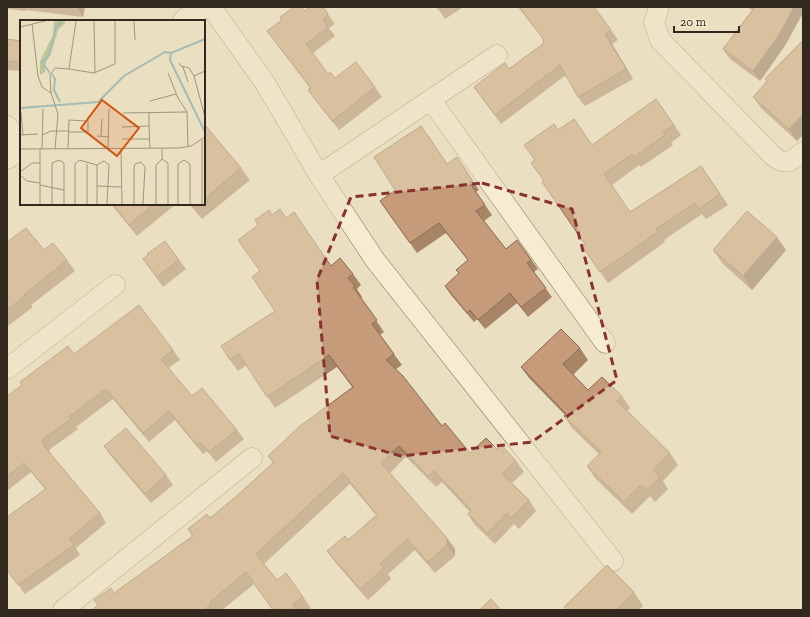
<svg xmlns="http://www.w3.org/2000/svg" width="810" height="617" viewBox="0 0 810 617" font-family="'Zilla Slab',serif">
<rect width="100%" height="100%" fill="#eadfc0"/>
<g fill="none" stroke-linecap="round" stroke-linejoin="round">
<defs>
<g id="minor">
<path d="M211 7 265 83 319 175 375 260 613 561"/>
<path d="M659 7 654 22 660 40 772 155C784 166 791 162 803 152"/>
<path d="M431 100 605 343"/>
<path d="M7 126 21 144"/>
<path d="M319 175 497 55"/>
<path d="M7 369 115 285"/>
<path d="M63 610 252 458"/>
</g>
<g id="secondary">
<path d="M184 21 202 7"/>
<path d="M7 158 21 147"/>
</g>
</defs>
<use href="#minor" stroke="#81705a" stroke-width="21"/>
<use href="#secondary" stroke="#63513d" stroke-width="23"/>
<use href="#minor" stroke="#f5ecd2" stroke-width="20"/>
<use href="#secondary" stroke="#f5ecd2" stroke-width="22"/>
</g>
<g fill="#a98568">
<path d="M7 7H85L83 17 26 10V11L7 9Z"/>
<path d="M323 7 335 24 329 28 335 36 313 53 328 74 335 78 375 87 382 97 339 130 308 90 310 88 267 31 282 20 304 11Z"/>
<path d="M437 7H463L445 19Z"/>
<path d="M518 7H594L618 40 612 44 633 79 585 106 578 97 566 75 501 124 474 87 509 69 544 43V40Z"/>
<path d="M747 7H803L786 44 760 81 730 59 723 49 752 10Z"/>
<path d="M7 39 21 41V71L7 70Z"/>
<path d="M803 40 797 141 761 108 753 97 767 82 765 79Z"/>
<path d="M656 99 681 135 671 143 673 145 641 167 639 165 612 185 630 212 701 166 728 205 706 219 702 214 664 240 665 242 608 283 582 246 585 244 544 181 558 130 592 145Z"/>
<path d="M204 124 241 168 250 180 202 219 189 204H204Z"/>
<path d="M428 135 447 164 457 157 479 190 476 192 492 215 484 221 506 249 517 240 538 269 534 272 552 297 528 317 517 303 485 329 477 319 474 322 451 295 445 286 459 273 468 260 446 233 417 253 380 201 395 190Z"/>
<path d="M111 204H176L137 236Z"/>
<path d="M272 215 286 218 331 266 353 274 361 285 357 289 362 297 361 298 384 332 380 335 402 365 396 369 442 426 470 453 497 449 516 461 524 472 512 483 529 500 536 511 519 529 514 524 495 544 475 525 468 514 470 512 442 482 436 487 406 457 390 473 455 549V556L435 573 415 550 388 574 391 579 368 600 335 562 327 551 348 540 376 515 350 484 264 564 277 580 286 573 311 608 308 610H273L254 584 222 610H92L192 536 188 529 210 518 232 500 273 463 268 456 353 388 337 367 275 408 247 365 238 371 230 360 275 311 260 271Z"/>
<path d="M7 242 44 250 67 260 75 271 31 305 33 307 8 326 7 324Z"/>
<path d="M713 250H786L752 290 723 264Z"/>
<path d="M143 259 179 260 186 269 163 287Z"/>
<path d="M580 348 588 360 573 375 588 390 622 396 630 408 627 411 670 453 678 465 663 481 668 489 655 502 650 496 632 514 595 478 587 466 599 454 572 428 564 416 565 415 529 378 521 367Z"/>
<path d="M173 350 180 360 168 368 192 396 237 430 244 439 216 462 207 451 203 454 175 420 149 442 113 399 76 427 78 429 49 450 52 455H51L100 513 106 523 76 548 80 555 25 594 7 570V517L45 489 31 472 7 491V396L74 354Z"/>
<path d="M104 446 166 475 173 485 151 503 111 456Z"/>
<path d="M634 592 643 606 639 610H566L564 607Z"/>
</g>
<g fill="#8a6c55">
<path d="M23 7H24L26 10V11Z"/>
<path d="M77 7H85L83 17 77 8Z"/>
<path d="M794 7H803V13L786 44 760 81 753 71Z"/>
<path d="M605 34 612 44 633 79 626 69Z"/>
<path d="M803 114V135L797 141 789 129Z"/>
<path d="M777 237 786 250 752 290 743 276Z"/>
<path d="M447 538 455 549V556L447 545Z"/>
</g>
<g fill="#c59b79" stroke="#8a6c55">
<path d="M294 7H301L304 11 310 7H323L328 14 323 19 328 27 306 44 328 74 330 72 335 78 356 62 375 87 332 121 308 90 311 88 267 31 282 20 280 17Z"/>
<path d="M437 7H442L439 10Z"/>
<path d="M519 7H594L611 30 605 34 626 69 578 97 560 65 495 115 474 87 505 63 509 69 544 43 543 41 544 40Z"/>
<path d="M755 7H794L779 35 753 71 723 49Z"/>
<path d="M7 39 21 41V62L7 61Z"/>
<path d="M803 40V114L789 129 753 97 767 81 765 79Z"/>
<path d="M656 99 674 125 663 132 665 135 634 157 632 154 604 174 630 212 701 166 720 194 699 209 695 203 656 229 658 232 600 272 582 246 585 244 542 182 544 181 531 163 535 160 524 145 554 124 558 130 574 119 592 145Z"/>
<path d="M204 124 241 168 204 199Z"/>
<path d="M421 126 447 164 457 157 472 180 469 182 485 205 476 211 506 249 517 240 531 260 527 263 546 288 521 307 510 293 478 320 470 310 467 313 445 286 459 273 456 270 468 260 439 223 410 243 380 201 395 190 374 157Z"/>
<path d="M112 204H154L129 225Z"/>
<path d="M191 204H198L193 207Z"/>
<path d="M280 209 286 218 294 212 331 266 340 258 353 274 348 278 355 286 353 287 377 320 372 324 394 354 386 360 403 376 442 426 445 423 470 453 486 438 497 449 501 445 516 461 502 474 529 500 511 518 507 513 487 533 468 514 471 510 434 471 428 476 399 446 381 463 447 538V545L428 562 407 539 380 564 384 568 360 589 327 551 345 536 348 540 377 515 343 473 256 554 277 580 286 573 303 597 293 604 296 609 295 610H273L246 572 209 603 211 605 204 610H92L98 605 94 600 111 588 114 593 193 536 188 529 207 514 210 518 232 500 274 462 268 456 300 426 353 387 329 355 267 397 239 354 230 360 221 346 275 311 252 277 260 271 238 240 258 225 255 220 269 210 272 215Z"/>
<path d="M747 211 777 237 743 276 713 250Z"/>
<path d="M26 228 44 250 53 243 67 260 24 295 25 296 7 310V242Z"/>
<path d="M165 241 179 260 157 277 143 259 148 255 147 254Z"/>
<path d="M139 305 173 350 161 359 192 396 202 388 237 430 209 452 200 442 197 445 169 411 143 433 106 389 69 417 71 419 42 440 45 445 44 446 100 513 69 539 74 545 18 585 7 570V517L46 489 24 463 7 476V396L22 385 20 382 68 346 74 354Z"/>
<path d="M561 329 580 348 563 364 588 390 602 377 622 396 617 401 670 453 653 470 660 477 647 490 641 485 624 502 587 466 601 452 564 416 566 414 521 367Z"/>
<path d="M126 428 166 475 145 494 104 446Z"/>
<path d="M607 565 634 592 616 610H567L564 607Z"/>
<path d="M491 599 501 610H479Z"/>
</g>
<path d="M0 0H810V617H0ZM482 183 572 209 617 380 532 442 401 456 330 436 317 280 351 197Z" fill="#eadfc0" fill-opacity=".55" fill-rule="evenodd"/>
<path fill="none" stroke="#8b312f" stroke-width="3" stroke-dasharray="8 5" stroke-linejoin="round" d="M482 183 572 209 617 380 532 442 401 456 330 436 317 280 351 197Z"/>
<g transform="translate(20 20)">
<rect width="185" height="185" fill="#eadfc0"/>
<path d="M34 1H45V3L38 10 31 34 26 42 25 52 20 55V41L33 15Z" fill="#bfc695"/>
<path fill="none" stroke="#a3bcb5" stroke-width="2" d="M151 33 150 40 185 112M30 53 22 42 29 35 36 7 42 1M32 54 35 59 34 70 40 82M0 88 78 82 104 56 145 32 151 33 185 19"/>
<path fill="none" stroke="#a0967f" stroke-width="1" d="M74 1 75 53M114 1 115 20M12 4 18 56 22 67 31 73M0 7 25 1M159 43 161 46 169 48 174 56M163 47 168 62M49 49 74 53 95 44V1M185 51 174 56 185 97M148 53 158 78 167 92M130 81 156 74M1 92 3 115M103 93 167 92 168 126M129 93V106M102 107 129 106 130 128M0 115 18 114M22 115 31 111H48M77 116 89 117M81 116 82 99M102 119H130M88 128 89 89M0 129 159 128 171 126 185 117M20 129V184M22 129 23 89M35 129 38 94 31 73 30 55 35 48 49 49 56 1M48 129 49 100 68 101V112H49M101 129 102 184M142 139 148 143V184M59 140 77 145M0 152 12 143H20M0 155 7 161 20 163M20 165 44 170M77 166 101 167M32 184V143L39 140 44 143V184M55 184V144L59 140M67 184V144M77 184V145L84 141 89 145 87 184M114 184V148L115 144 121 142 125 147 123 184M136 184V145L142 139V128M158 184V144L164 140 170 144V184M182 184V120"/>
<path fill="#d6540e" fill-opacity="0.15" stroke="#d6540e" stroke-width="2" d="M82 80 119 108 97 136 61 108Z"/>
<rect width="185" height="185" fill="none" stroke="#32281d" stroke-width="2"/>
</g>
<rect width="810" height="617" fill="none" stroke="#32281d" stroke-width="16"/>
<path d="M674 26v6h65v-6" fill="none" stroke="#32281d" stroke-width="2"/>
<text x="680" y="26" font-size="12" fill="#32281d" stroke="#f2e9cf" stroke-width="3" paint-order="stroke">20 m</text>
</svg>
